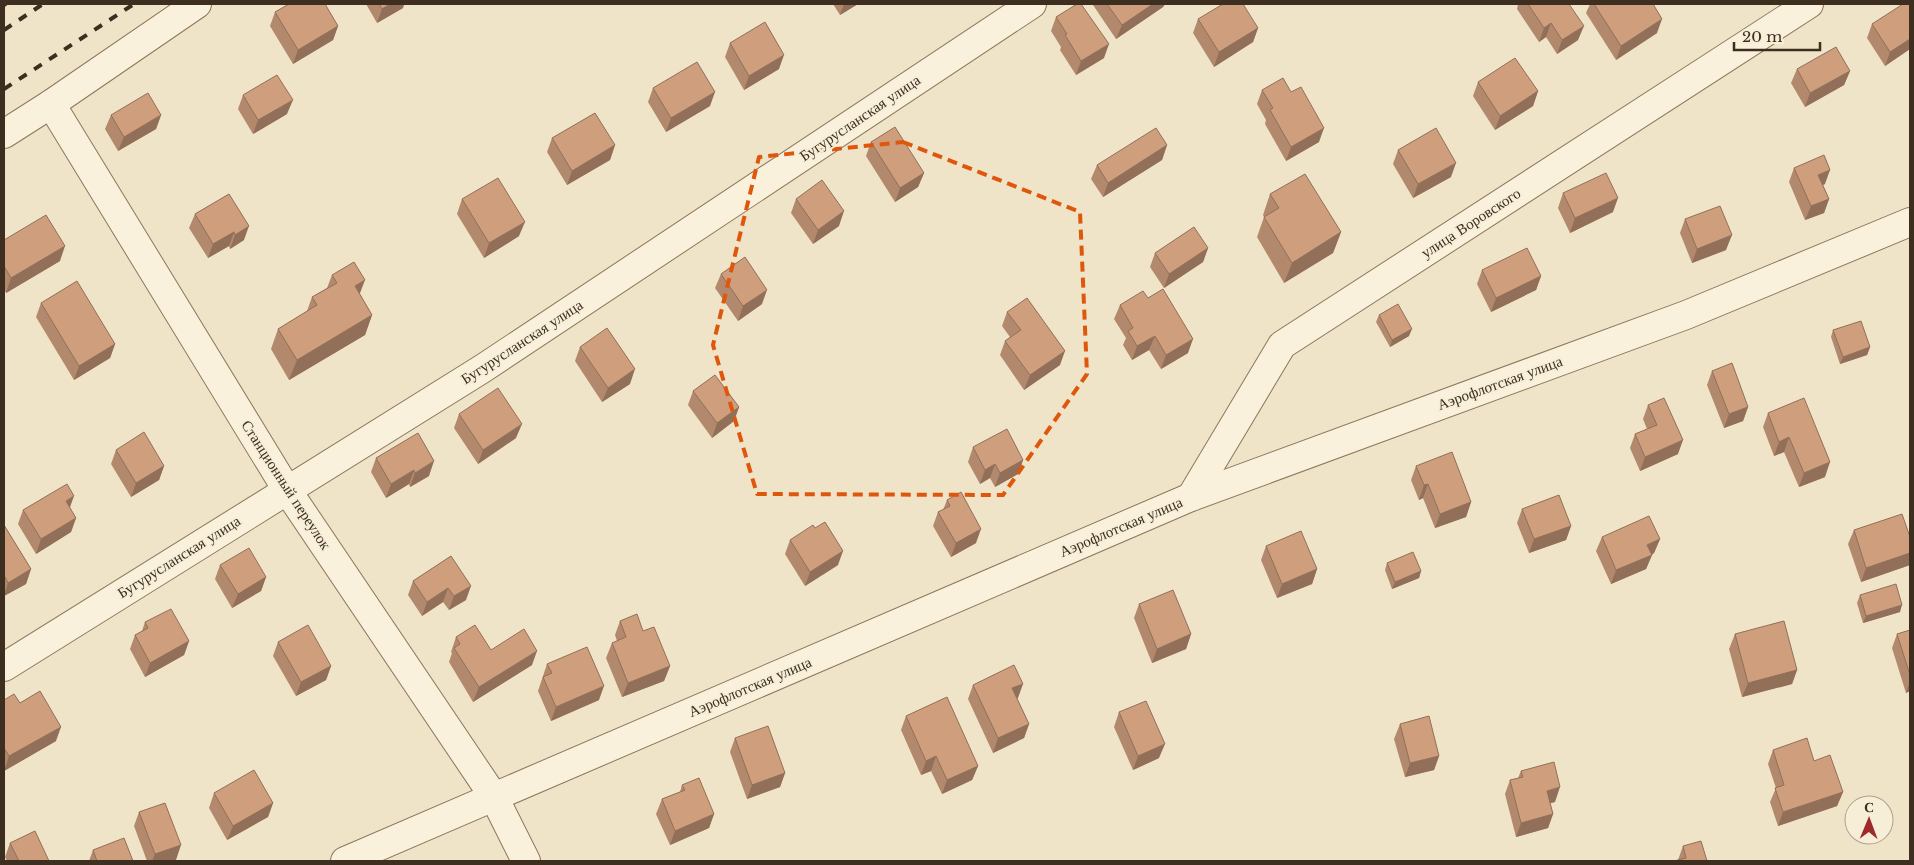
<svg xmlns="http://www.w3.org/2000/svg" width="1914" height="865" viewBox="0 0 1914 865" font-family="'Libre Baskerville',serif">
<rect width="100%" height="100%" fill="#f0e4c8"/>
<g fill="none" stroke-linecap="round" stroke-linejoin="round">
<defs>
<g id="street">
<path d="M51 104 287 490 494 797 526 861"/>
<path d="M4 134 51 104 197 4"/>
<path d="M1191 497 1282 345 1809 4"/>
<path d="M4 667 482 369 1032 4"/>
<path d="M345 861 1191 497 1686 315 1910 222"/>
</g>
</defs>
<use href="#street" stroke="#8d765c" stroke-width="30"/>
<use href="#street" stroke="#faf1dc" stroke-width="28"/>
<g stroke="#3d2e20" stroke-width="4" stroke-dasharray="9 9" stroke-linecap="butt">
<path d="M4 5 6 4"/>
<path d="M4 30 43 4"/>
<path d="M4 89 134 4"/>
</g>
</g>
<g fill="#b2896c">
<path d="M366 4H404L403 8 377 23Z"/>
<path d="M833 4H858L840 15Z"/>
<path d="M1094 4H1165L1163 7 1116 39 1093 5Z"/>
<path d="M1518 4H1569L1578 40 1557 54 1546 37 1539 42 1517 9Z"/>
<path d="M1590 4H1653L1657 33 1616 60 1586 13Z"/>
<path d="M1910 4V49L1885 66 1867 38 1872 24Z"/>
<path d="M275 12 338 26 333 40 293 64 270 26Z"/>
<path d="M1056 17 1104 58 1076 75 1060 50 1061 47 1051 31Z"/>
<path d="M1198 19 1258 28 1253 42 1214 67 1193 33Z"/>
<path d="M730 43 779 69 744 90 725 57Z"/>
<path d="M1797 69 1850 71 1844 85 1805 107 1791 83Z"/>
<path d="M1478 82 1538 91 1533 106 1495 130 1473 96Z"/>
<path d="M653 88 710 106 666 132 648 102Z"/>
<path d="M1262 90 1319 142 1286 161 1265 124 1266 120 1257 104Z"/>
<path d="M243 95 287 114 253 134 238 109Z"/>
<path d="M111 115H161L156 129 118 151 105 129Z"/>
<path d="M552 138 615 145 610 160 567 185 547 152Z"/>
<path d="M871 142 924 173 918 187 895 202 866 156Z"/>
<path d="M1167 145 1162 160 1103 197 1091 179 1097 165Z"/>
<path d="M1398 150 1451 177 1413 198 1393 164Z"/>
<path d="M1794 168 1825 184 1823 185 1829 199 1824 213 1805 220 1789 182Z"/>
<path d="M1563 193 1613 212 1570 233 1558 208Z"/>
<path d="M229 194 244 240 230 249 229 246 208 258 189 228 195 214Z"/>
<path d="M1270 194 1341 232 1333 253 1284 283 1257 237 1264 217 1263 215Z"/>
<path d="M462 199 519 236 484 258 457 214Z"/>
<path d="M796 199 839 226 813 244 791 213Z"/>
<path d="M1685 219 1726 250 1692 263 1680 233Z"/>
<path d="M4 240 60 261 6 293 4 289Z"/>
<path d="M1208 248 1203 262 1164 288 1150 267 1155 253Z"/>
<path d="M1482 270 1541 276 1536 290 1491 312 1477 284Z"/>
<path d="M721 274 762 304 738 321 715 288Z"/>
<path d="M332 275 360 294 372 315 365 335 289 380 271 349 278 329 307 311 312 297 327 288Z"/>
<path d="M1148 298 1188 353 1161 369 1149 350 1132 360 1123 345 1126 338 1114 319 1120 305Z"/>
<path d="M41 303 115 344 110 358 74 380 36 317Z"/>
<path d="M1007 312 1060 365 1024 390 1000 355 1005 341 1010 337 1002 326Z"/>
<path d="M1379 315 1409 336 1390 347 1376 322Z"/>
<path d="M1833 330 1870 347 1867 355 1840 364 1831 337Z"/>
<path d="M580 347 630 384 602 402 575 361Z"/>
<path d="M1712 371 1748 407 1743 421 1724 428 1707 385Z"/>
<path d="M693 391 739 407 734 421 712 438 688 405Z"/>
<path d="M1648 405 1678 454 1640 471 1630 448 1635 434 1647 429 1643 419Z"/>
<path d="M1768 413 1825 477 1799 487 1784 452 1774 456 1763 427Z"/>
<path d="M459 414 516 438 478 464 454 428Z"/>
<path d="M973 447 1023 460 1018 474 995 487 990 478 980 484 968 462Z"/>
<path d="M116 450 164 466 159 480 131 497 111 464Z"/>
<path d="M376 458 429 476 410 487 409 484 386 498 371 472Z"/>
<path d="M1416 466 1471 502 1466 517 1435 528 1423 498 1419 500 1411 480Z"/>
<path d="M947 500 976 543 951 557 933 526 938 512 943 510Z"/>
<path d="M1522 509 1571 526 1566 540 1529 553 1517 523Z"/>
<path d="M23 510 76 518 71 532 36 554 18 524Z"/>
<path d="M4 525 31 569 26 584 4 596Z"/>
<path d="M815 528 838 565 805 586 785 554 790 540Z"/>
<path d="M1854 530 1910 537V565L1861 582 1848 544Z"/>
<path d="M1602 537 1660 539 1654 553 1652 555 1646 569 1611 584 1596 551Z"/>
<path d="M1266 546 1317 569 1312 584 1277 598 1261 560Z"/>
<path d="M451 556 466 600 449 610 443 602 422 616 408 595 413 581Z"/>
<path d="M1387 563 1421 571 1419 578 1392 589 1385 570Z"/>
<path d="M220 565 266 577 261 591 232 608 215 579Z"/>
<path d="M1860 595 1900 612 1863 623 1857 603Z"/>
<path d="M1139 604 1191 634 1186 649 1152 663 1134 618Z"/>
<path d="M620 621 643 631 670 666 664 681 622 697 606 658 612 643 617 641 615 635Z"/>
<path d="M145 622 189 641 184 655 145 677 130 649 135 635 142 631Z"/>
<path d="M1910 630V691L1906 693 1892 648 1897 634Z"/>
<path d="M1735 634 1797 670 1792 684 1742 697 1729 649Z"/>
<path d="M456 637 532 665 473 702 449 662 452 653 451 652Z"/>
<path d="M278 642 331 666 326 680 296 696 273 656Z"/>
<path d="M547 664 599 700 551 721 538 691Z"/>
<path d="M973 685 1018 698H1017L1029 724 1024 738 993 753 968 699Z"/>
<path d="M4 700 20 703 56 741 4 771Z"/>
<path d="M1119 712 1159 758 1133 770 1114 727Z"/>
<path d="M906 716 978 766 972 780 942 794 931 771 921 775 901 730Z"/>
<path d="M1400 724 1439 756 1434 770 1405 777 1394 739Z"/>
<path d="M735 738 785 773 780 787 747 799 730 752Z"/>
<path d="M1773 750 1814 761 1843 792 1837 806 1778 826 1770 802 1776 788 1768 764Z"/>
<path d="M1521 771 1555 802 1550 803 1553 814 1548 828 1516 837 1505 794 1510 780 1518 778Z"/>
<path d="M682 785 714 814 709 828 670 845 656 814 662 799 680 792Z"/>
<path d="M214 793 273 803 268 817 227 840 209 808Z"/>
<path d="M139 812 176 860 171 861H147L134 826Z"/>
<path d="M10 843 49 861H7L5 857Z"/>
<path d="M1683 846 1707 861 1678 860Z"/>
<path d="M93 850 133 861H89Z"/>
</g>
<g fill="#916f58">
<path d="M390 4H404L403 8 377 23 382 9Z"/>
<path d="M844 4H858L840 15Z"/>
<path d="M1153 4H1165L1163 7 1116 39 1122 25Z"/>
<path d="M1662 19 1657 33 1616 60 1621 46Z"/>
<path d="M1551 23 1546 37 1539 42 1544 28Z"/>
<path d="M338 26 333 40 293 64 298 50Z"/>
<path d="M1584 26 1578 40 1557 54 1562 40Z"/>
<path d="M1258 28 1253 42 1214 67 1219 52Z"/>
<path d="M1910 39V49L1885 66 1890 52Z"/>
<path d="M1109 44 1104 58 1076 75 1081 61Z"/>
<path d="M784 55 779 69 744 90 749 76Z"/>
<path d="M1850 71 1844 85 1805 107 1810 93Z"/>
<path d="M1538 91 1533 106 1495 130 1500 116Z"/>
<path d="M715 92 710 106 666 132 671 118Z"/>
<path d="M293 100 287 114 253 134 258 120Z"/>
<path d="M161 115 156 129 118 151 124 137Z"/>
<path d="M1324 128 1319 142 1286 161 1291 147Z"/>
<path d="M615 145 610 160 567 185 572 171Z"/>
<path d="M1167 145 1162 160 1103 197 1108 183Z"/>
<path d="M1456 163 1451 177 1413 198 1418 184Z"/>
<path d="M1830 170 1825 184 1813 189 1818 175Z"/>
<path d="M924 173 918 187 895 202 900 188Z"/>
<path d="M1618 198 1613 212 1570 233 1575 218Z"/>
<path d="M1829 199 1824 213 1805 220 1811 206Z"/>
<path d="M844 211 839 226 813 244 818 230Z"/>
<path d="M525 222 519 236 484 258 489 243Z"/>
<path d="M249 226 244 240 230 249 235 235Z"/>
<path d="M234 232 229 246 208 258 213 244Z"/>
<path d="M1341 232 1333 253 1284 283 1292 263Z"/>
<path d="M1732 235 1726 250 1692 263 1697 249Z"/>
<path d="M65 246 60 261 6 293 11 278Z"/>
<path d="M1208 248 1203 262 1164 288 1169 274Z"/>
<path d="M1541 276 1536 290 1491 312 1496 298Z"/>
<path d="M365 280 357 301 355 286Z"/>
<path d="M767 290 762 304 738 321 743 306Z"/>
<path d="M372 315 365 335 289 380 297 360Z"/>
<path d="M1412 329 1409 336 1390 347 1392 340Z"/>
<path d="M1155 336 1149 350 1132 360 1137 346Z"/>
<path d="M1193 339 1188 353 1161 369 1166 355Z"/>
<path d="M115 344 110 358 74 380 79 366Z"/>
<path d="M1870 347 1867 355 1840 364 1843 357Z"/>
<path d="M1065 351 1060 365 1024 390 1030 375Z"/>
<path d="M635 369 630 384 602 402 608 388Z"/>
<path d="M739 407 734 421 712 438 717 423Z"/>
<path d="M1748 407 1743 421 1724 428 1729 414Z"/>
<path d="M522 424 516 438 478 464 483 450Z"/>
<path d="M1789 437 1784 452 1774 456 1779 442Z"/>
<path d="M1683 440 1678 454 1640 471 1645 457Z"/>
<path d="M1023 460 1018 474 995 487 1000 473Z"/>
<path d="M434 461 429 476 410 487 415 473Z"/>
<path d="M1830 462 1825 477 1799 487 1804 473Z"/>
<path d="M995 464 990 478 980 484 985 470Z"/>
<path d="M164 466 159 480 131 497 136 483Z"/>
<path d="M414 470 409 484 386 498 391 484Z"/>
<path d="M1428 484 1423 498 1419 500 1424 485Z"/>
<path d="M74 496 69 510 66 501Z"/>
<path d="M1471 502 1466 517 1435 528 1440 514Z"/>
<path d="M76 518 71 532 36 554 41 539Z"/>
<path d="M1571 526 1566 540 1529 553 1534 539Z"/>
<path d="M981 529 976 543 951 557 956 543Z"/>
<path d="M1660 539 1654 553 1642 559 1647 545Z"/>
<path d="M843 551 838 565 805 586 810 572Z"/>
<path d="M1910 553V565L1861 582 1866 568Z"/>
<path d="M1652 555 1646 569 1611 584 1616 570Z"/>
<path d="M31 569 26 584 4 596 8 583Z"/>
<path d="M1317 569 1312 584 1277 598 1282 584Z"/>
<path d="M1421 571 1419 578 1392 589 1395 582Z"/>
<path d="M266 577 261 591 232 608 238 594Z"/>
<path d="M471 586 466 600 449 610 454 596Z"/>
<path d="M448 588 443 602 422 616 427 602Z"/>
<path d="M1902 605 1900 612 1863 623 1866 616Z"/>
<path d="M1191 634 1186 649 1152 663 1157 649Z"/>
<path d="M189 641 184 655 145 677 150 663Z"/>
<path d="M537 651 532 665 473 702 479 687Z"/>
<path d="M331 666 326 680 296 696 301 682Z"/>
<path d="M670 666 664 681 622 697 628 683Z"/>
<path d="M1797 670 1792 684 1742 697 1748 683Z"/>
<path d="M1910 681V691L1906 693Z"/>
<path d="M1023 684 1018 698 1007 702 1012 688Z"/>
<path d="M604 686 599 700 551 721 556 707Z"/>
<path d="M1029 724 1024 738 993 753 998 738Z"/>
<path d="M61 727 56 741 4 771 9 756Z"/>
<path d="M1165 744 1159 758 1133 770 1138 756Z"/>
<path d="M936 756 931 771 921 775 926 761Z"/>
<path d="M1439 756 1434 770 1405 777 1410 763Z"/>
<path d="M978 766 972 780 942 794 947 780Z"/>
<path d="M785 773 780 787 747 799 752 785Z"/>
<path d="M1560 787 1555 802 1542 805 1547 791Z"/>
<path d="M1843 792 1837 806 1778 826 1783 812Z"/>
<path d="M273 803 268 817 227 840 233 826Z"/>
<path d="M714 814 709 828 670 845 675 831Z"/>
<path d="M1553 814 1548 828 1516 837 1521 823Z"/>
<path d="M181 845 176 860 171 861H152L155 854Z"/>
</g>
<g fill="#cf9f7d" stroke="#916f58">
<path d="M289 4H325L338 26 298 50 275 12Z"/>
<path d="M379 4H390L382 9Z"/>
<path d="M1077 4H1081L1109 44 1081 61 1065 35 1067 34 1056 17Z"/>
<path d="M1107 4H1153L1122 25Z"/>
<path d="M1223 4H1243L1258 28 1219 52 1198 19Z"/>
<path d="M1528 4H1569L1584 26 1562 40 1551 23 1544 28Z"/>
<path d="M1594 4H1653L1662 19 1621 46Z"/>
<path d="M1903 4H1910V39L1890 52 1872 24Z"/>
<path d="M765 22 784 55 749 76 730 43Z"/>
<path d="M1836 47 1850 71 1810 93 1797 69Z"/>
<path d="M1515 58 1538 91 1500 116 1478 82Z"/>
<path d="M697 62 715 92 671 118 653 88Z"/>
<path d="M277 75 293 100 258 120 243 95Z"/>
<path d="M1283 78 1291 92 1301 87 1324 128 1291 147 1270 110 1273 108 1262 90Z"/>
<path d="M148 93 161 115 124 137 111 115Z"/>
<path d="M595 113 615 145 572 171 552 138Z"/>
<path d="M895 127 924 173 900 188 871 142Z"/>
<path d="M1156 128 1167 145 1108 183 1097 165Z"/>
<path d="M1436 128 1456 163 1418 184 1398 150Z"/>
<path d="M1824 155 1830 170 1818 175 1829 199 1811 206 1794 168Z"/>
<path d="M1606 173 1618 198 1575 218 1563 193Z"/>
<path d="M1305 174 1341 232 1292 263 1264 217 1279 208 1270 194Z"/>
<path d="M498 178 525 222 489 243 462 199Z"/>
<path d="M822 180 844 211 818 230 796 199Z"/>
<path d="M229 194 249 226 235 235 234 232 213 244 195 214Z"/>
<path d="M1720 206 1732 235 1697 249 1685 219Z"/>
<path d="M46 215 65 246 11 278 4 266V240Z"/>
<path d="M1194 227 1208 248 1169 274 1155 253Z"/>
<path d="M1527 248 1541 276 1496 298 1482 270Z"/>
<path d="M745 257 767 290 743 306 721 274Z"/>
<path d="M354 262 365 280 355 286 372 315 297 360 278 329 317 305 312 297 337 283 332 275Z"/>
<path d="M77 281 115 344 79 366 41 303Z"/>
<path d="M1163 289 1193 339 1166 355 1155 336 1137 346 1128 331 1133 328 1120 305 1143 291 1148 298Z"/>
<path d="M1027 298 1065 351 1030 375 1005 341 1021 330 1007 312Z"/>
<path d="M1398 304 1412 329 1392 340 1379 315Z"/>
<path d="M1861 321 1870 347 1843 357 1833 330Z"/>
<path d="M607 328 635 369 608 388 580 347Z"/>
<path d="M1732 363 1748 407 1729 414 1712 371Z"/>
<path d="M715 375 739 407 717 423 693 391Z"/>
<path d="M498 388 522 424 483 450 459 414Z"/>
<path d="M1664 398 1683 440 1645 457 1635 434 1657 425 1648 405Z"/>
<path d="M1804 398 1830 462 1804 473 1789 437 1779 442 1768 413Z"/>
<path d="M1007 429 1023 460 1000 473 995 464 985 470 973 447Z"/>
<path d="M144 432 164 466 136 483 116 450Z"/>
<path d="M418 433 434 461 415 473 414 470 391 484 376 458Z"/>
<path d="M1452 452 1471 502 1440 514 1428 484 1424 485 1416 466Z"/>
<path d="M67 484 74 496 66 501 76 518 41 539 23 510Z"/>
<path d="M961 492 981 529 956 543 938 512 950 506 947 500Z"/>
<path d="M1559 495 1571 526 1534 539 1522 509Z"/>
<path d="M1902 514 1910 537V553L1866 568 1854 530Z"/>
<path d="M1649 516 1660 539 1647 545 1652 555 1616 570 1602 537Z"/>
<path d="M825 522 843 551 810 572 790 540 813 525 815 528Z"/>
<path d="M4 525 31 569 8 583 4 575Z"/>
<path d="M1301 531 1317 569 1282 584 1266 546Z"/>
<path d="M249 548 266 577 238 594 220 565Z"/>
<path d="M1413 552 1421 571 1395 582 1387 563Z"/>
<path d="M451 556 471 586 454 596 448 588 427 602 413 581Z"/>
<path d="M1896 584 1902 605 1866 616 1860 595Z"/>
<path d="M1173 590 1191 634 1157 649 1139 604Z"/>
<path d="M171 609 189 641 150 663 135 635 148 628 145 622Z"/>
<path d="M637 614 643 631 654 627 670 666 628 683 612 643 626 637 620 621Z"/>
<path d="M1784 621 1797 670 1748 683 1735 634Z"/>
<path d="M308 625 331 666 301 682 278 642Z"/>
<path d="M475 625 491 650 524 629 537 651 479 687 454 648 460 644 456 637Z"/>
<path d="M1910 630V675L1897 634Z"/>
<path d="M587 647 604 686 556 707 543 677 552 673 547 664Z"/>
<path d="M1014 665 1023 684 1012 688 1029 724 998 738 973 685Z"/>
<path d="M40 691 61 727 9 756 4 748V700L14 694 20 703Z"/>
<path d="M947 697 978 766 947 780 936 756 926 761 906 716Z"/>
<path d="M1146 701 1165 744 1138 756 1119 712Z"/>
<path d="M1429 716 1439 756 1410 763 1400 724Z"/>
<path d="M768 726 785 773 752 785 735 738Z"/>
<path d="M1807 738 1814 761 1830 755 1843 792 1783 812 1775 788 1784 785 1773 750Z"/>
<path d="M1554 762 1560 787 1547 791 1553 814 1521 823 1510 780 1523 777 1521 771Z"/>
<path d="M254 770 273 803 233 826 214 793Z"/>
<path d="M699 778 714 814 675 831 662 799 685 790 682 785Z"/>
<path d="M165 803 181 845 155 854 139 812Z"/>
<path d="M35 831 49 861H19L10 843Z"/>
<path d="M124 838 133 861H97L93 850Z"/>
<path d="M1701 841 1707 861H1674L1686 858 1683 846Z"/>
</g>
<path fill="none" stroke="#df570d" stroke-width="4" stroke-dasharray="10 6" stroke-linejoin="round" d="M903 142 1080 212 1087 374 1003 495 757 494 713 345 759 157Z"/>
<g text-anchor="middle" stroke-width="4" stroke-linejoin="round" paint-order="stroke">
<g font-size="15" fill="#3d2e20" stroke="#f7eed8">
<text transform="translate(860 118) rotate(-34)" y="5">Бугурусланская улица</text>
<text transform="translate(1471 223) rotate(-33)" y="5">улица Воровского</text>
<text transform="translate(522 342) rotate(-33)" y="5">Бугурусланская улица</text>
<text transform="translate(1500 383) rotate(-20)" y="5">Аэрофлотская улица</text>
<text transform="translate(286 485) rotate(57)" y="5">Станционный переулок</text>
<text transform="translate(1121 527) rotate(-23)" y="5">Аэрофлотская улица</text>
<text transform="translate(179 557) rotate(-32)" y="5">Бугурусланская улица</text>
<text transform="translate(750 687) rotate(-23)" y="5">Аэрофлотская улица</text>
</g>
</g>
<rect width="1914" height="865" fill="none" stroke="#3d2e20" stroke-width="10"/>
<g transform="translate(1869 820) rotate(1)"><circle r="24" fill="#f7eed8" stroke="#ada18e"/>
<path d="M0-4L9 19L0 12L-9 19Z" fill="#9e2a2b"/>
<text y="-8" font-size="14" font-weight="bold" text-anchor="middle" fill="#3d2e20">С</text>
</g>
<path d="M1734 42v8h86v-8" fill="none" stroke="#3d2e20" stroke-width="2.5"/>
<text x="1742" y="42" font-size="15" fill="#3d2e20" stroke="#f7eed8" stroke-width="4" paint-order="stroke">20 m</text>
</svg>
